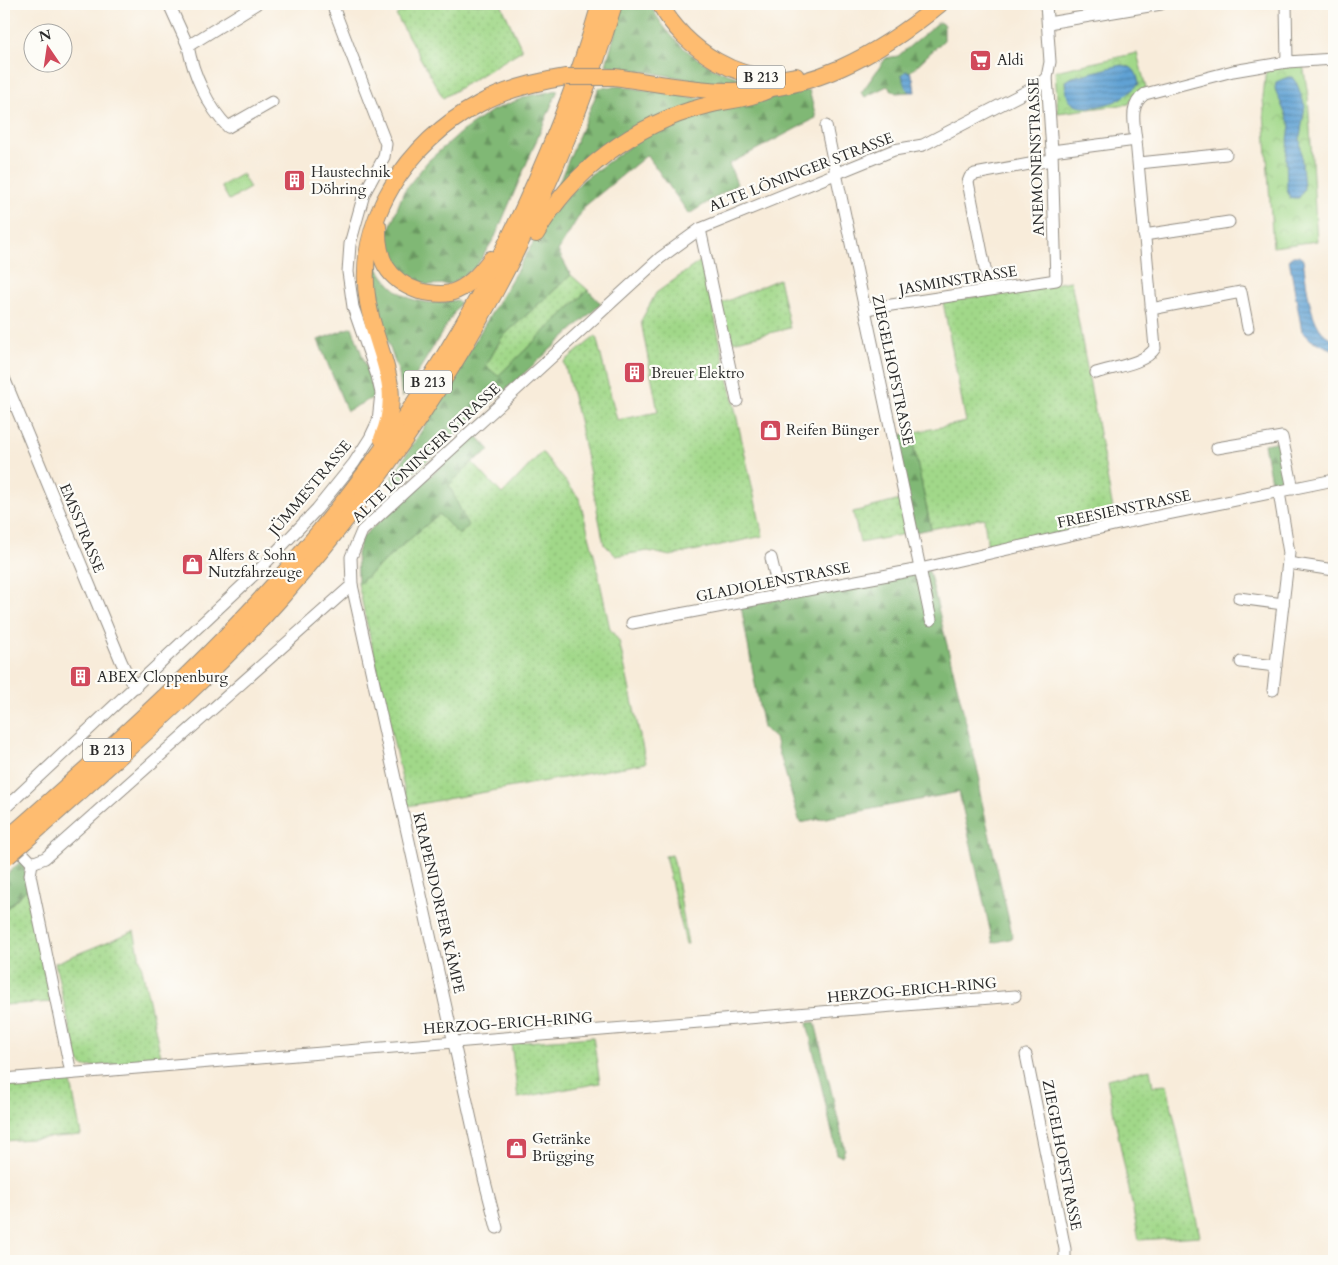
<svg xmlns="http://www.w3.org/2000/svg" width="1338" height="1265" viewBox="0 0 1338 1265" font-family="Cardo,serif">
<defs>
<pattern id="grass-dots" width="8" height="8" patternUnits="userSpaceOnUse" patternTransform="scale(1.25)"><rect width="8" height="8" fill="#a1d889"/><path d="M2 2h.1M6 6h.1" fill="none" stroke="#8bba76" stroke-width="1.8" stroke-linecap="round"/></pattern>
<pattern id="forest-firs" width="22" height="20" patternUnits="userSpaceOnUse" patternTransform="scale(1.25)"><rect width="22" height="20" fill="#80b875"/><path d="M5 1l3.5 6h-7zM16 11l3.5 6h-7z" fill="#699660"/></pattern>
<pattern id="park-crowns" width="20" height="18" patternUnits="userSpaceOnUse" patternTransform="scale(1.25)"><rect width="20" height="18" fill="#a1d889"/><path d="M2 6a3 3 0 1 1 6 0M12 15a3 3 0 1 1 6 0" fill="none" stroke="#8bba76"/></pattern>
<pattern id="water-rules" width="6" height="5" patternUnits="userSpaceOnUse" patternTransform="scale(1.25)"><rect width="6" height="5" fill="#60a2d4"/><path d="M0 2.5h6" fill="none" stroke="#4f84ac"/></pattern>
</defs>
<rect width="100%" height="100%" fill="#fdfcf7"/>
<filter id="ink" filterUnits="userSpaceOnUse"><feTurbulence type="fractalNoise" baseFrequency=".02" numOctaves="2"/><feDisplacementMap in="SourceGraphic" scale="10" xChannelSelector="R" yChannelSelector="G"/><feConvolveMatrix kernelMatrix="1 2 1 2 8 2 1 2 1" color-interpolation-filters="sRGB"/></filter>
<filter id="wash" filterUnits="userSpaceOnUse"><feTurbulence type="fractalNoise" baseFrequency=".0096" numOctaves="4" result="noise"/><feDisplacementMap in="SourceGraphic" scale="20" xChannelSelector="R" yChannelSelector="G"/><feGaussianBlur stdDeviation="1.12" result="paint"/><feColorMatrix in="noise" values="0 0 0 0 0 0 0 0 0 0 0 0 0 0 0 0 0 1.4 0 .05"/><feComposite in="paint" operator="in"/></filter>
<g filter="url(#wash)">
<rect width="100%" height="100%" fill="#f8ecda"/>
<g fill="url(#grass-dots)" stroke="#66825a">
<path d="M415 4H501L522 50 443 98 396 15Z"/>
<path d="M702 260 763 536 670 556 648 551 616 556 604 544 579 420 564 362 596 336 617 420 658 412 641 321 656 293Z"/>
<path d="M571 275 588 290 498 377 486 366 502 337Z"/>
<path d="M779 279 790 328 728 343 720 304Z"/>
<path d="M1071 281 1115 520 988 549 984 518 931 529 911 433 966 422 943 302Z"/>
<path d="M542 452 579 498 594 554 610 629 619 641 646 763 408 806 358 584 439 513 459 535 449 485 472 462 502 494Z"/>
<path d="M908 498 915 532 860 543 853 512Z"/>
<path d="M672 855 674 861 688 944H686L665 856Z"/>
<path d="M28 888 53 1002 4 1005V911Z"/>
<path d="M134 931 162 1061 84 1067 77 1060 55 963Z"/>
<path d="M593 1037 600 1083 518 1098 511 1043Z"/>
<path d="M1150 1069 1153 1086 1167 1085 1200 1236 1139 1240 1107 1079Z"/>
<path d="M67 1077 71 1082 81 1135 4 1141V1083Z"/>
</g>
<g fill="url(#forest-firs)" stroke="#567250">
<path d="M623 4H650C669 42 703 69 744 79V83L722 85 606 65Z"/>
<path d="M939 22 944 25V40L910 72 906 71 902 75 906 88 910 92 896 93 887 86 865 97 861 93 886 58 898 56Z"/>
<path d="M620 86 703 99 562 187H557L599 88Z"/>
<path d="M558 90 495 237 476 267 451 284 427 285 405 275 392 256 387 235 404 191 428 161 461 132 493 110 528 96Z"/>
<path d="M809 90 816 118 729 164 737 184 689 214 647 155 585 206 558 251 571 275 502 337 486 366 498 376 588 290 601 304 398 487 390 480 424 427 549 216 583 180 658 126 744 102Z"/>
<path d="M376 265C395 298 419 308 456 300L460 303 402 398 399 373 377 312 374 285Z"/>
<path d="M352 327 372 383 374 397 347 411 318 340Z"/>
<path d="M911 433 931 529 915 532 895 436Z"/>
<path d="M476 435 490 450 472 462 449 485 468 526 459 535 439 514 358 584 357 553 362 537Z"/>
<path d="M1281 441 1290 483 1272 487 1264 444Z"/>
<path d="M929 571 980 780 979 789 1013 938 993 943 959 792 800 823 775 738 763 728 741 606Z"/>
<path d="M21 861 24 864 28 888 4 911V877Z"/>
<path d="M815 1022 845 1149 842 1156 837 1154 807 1023Z"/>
<path d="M1334 1167V1217L1328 1180Z"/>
</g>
<g fill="url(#park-crowns)" stroke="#66825a" fill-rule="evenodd">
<path d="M1137 53 1146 88 1134 95 1129 104 1058 113 1055 71ZM1073 77 1129 92 1120 99 1066 91 1065 81Z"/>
<path d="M1303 64 1308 96 1317 241 1273 247 1263 97 1266 69Z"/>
<path d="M242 174 250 188 229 200 221 186Z"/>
</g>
<g fill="url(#water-rules)" stroke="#466680">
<path d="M1121 65C1134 66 1137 72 1139 84 1133 89 1127 95 1120 99 1109 105 1083 111 1073 104 1066 99 1066 88 1065 81L1073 77Z"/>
<path d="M906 71 910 72 913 78 915 92H910L906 88 902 75Z"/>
<path d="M1288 77H1292L1297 84 1305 106 1300 137 1304 189 1299 198H1290L1287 189 1286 156 1290 125 1275 89 1276 82Z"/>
<path d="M1293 256H1300L1303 260C1307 282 1309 334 1334 339V350L1311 340 1302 331 1289 259Z"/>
</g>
</g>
<g filter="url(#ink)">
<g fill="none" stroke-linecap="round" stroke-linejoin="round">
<defs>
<g id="minor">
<path d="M169 4 188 46 256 4"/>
<path d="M1286 4 1287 62 1334 59"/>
<path d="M1048 23 1161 4"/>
<path d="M188 46C193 74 208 107 228 127L272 102"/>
<path d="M826 126 931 620"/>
<path d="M1052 151 1136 140C1134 122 1129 105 1145 94L1233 71 1287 62"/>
<path d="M1139 163 1226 154"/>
<path d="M700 229 737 401"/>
<path d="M1144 235 1229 222"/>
<path d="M989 289 968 182 970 177 975 174 1051 160"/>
<path d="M865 309 1056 280 1052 151 1047 77 1050 62 1046 4"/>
<path d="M1151 309 1241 292 1248 328"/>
<path d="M1096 373C1114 367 1145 364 1155 348L1136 140"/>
<path d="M4 378 121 661 130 680 136 687"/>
<path d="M1217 448 1282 437 1293 489"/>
<path d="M771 558 780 596"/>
<path d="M1288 563 1334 570"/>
<path d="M352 585 484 1178 497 1228"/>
<path d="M1239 598 1283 604"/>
<path d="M632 623 920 569 1114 525 1334 480"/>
<path d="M1241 662 1276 666"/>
<path d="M1273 690 1289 553 1279 492"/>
<path d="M4 809 258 571 317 509 354 463 370 438 378 421 381 393 377 376 353 307 348 272 350 244 364 194 384 157 386 144 332 4"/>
<path d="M13 843 32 863 45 858 352 585 351 557 362 531 660 258 700 229 894 150 923 145 1039 85 1047 77"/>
<path d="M32 863 30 875 71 1073"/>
<path d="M1026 1055 1065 1249V1261"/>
<path d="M4 1079 1015 996"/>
</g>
<g id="highway">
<path d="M660 4C684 49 742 87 796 76"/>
<path d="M614 77C651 82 689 90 727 91 810 93 877 56 940 4"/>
<path d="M378 226C377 259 387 280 419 291 428 293 441 295 450 293 468 288 480 273 491 259"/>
<path d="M536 234C571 171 635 124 705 106 726 100 747 100 768 90"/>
<path d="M382 439C405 385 377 355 368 303 354 221 408 142 479 104 506 89 535 82 566 77"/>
<path d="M16 831C95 761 174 692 246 615 409 442 534 233 600 4"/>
<path d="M25 841C111 763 202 687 279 600 432 427 548 226 614 4"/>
</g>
</defs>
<use href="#minor" stroke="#928c82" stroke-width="13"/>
<use href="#highway" stroke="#928c82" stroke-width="18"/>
<use href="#minor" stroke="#fff" stroke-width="11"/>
<use href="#highway" stroke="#febc70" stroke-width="16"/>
<defs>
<g id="highway-bridge">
<path d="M566 77H614"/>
<path d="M4 843 16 831"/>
<path d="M8 856 25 841"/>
</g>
</defs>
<use href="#highway-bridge" stroke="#928c82" stroke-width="18" stroke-linecap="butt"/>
<use href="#highway-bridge" stroke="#febc70" stroke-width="16"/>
</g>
</g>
<defs>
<symbol id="supermarket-square" viewBox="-11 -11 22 22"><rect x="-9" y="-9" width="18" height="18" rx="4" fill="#d1495b" stroke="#fdfcf7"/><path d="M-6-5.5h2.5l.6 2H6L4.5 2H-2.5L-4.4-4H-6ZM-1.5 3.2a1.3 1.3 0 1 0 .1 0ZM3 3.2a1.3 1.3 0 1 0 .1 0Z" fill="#fff"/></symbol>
<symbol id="building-square" viewBox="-11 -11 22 22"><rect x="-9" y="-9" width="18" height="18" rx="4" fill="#d1495b" stroke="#fdfcf7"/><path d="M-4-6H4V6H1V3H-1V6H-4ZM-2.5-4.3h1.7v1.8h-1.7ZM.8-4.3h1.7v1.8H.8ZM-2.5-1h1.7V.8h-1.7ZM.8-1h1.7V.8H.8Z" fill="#fff"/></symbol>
<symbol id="shop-square" viewBox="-11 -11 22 22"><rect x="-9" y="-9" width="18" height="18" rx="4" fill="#d1495b" stroke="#fdfcf7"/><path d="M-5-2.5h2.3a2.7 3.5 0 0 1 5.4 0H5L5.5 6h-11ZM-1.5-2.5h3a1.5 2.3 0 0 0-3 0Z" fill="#fff"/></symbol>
</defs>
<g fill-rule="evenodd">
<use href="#supermarket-square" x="968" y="48" width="25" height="25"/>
<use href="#building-square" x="282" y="168" width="25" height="25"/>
<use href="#building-square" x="622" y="360" width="25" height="25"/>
<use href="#shop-square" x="758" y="418" width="25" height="25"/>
<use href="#shop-square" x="180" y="552" width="25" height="25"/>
<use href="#building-square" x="68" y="664" width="25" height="25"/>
<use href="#shop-square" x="504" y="1136" width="25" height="25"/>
</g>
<g text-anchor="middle" stroke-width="4.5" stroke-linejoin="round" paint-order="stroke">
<g fill="#fdfcf7" stroke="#6a6a68" stroke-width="1">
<rect x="737" y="65.5" width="48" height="23" rx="4"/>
<rect x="404" y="370.5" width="48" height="23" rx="4"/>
<rect x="83" y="738.5" width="48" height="23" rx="4"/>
</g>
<g font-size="14" font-weight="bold" fill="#2b2b2b">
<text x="761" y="82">B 213</text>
<text x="428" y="387">B 213</text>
<text x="107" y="755">B 213</text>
</g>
<g font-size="15" fill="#2b2b2b" stroke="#fdfcf7" text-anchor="start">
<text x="997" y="65">Aldi</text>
<text x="311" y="177">Haustechnik<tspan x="311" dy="17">Döhring</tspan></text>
<text x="651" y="378">Breuer Elektro</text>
<text x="786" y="435">Reifen Bünger</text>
<text x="208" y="560">Alfers &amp; Sohn<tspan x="208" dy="17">Nutzfahrzeuge</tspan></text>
<text x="97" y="682">ABEX Cloppenburg</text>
<text x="532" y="1144">Getränke<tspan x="532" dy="17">Brügging</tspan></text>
</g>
<g font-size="15" fill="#2b2b2b" stroke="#fdfcf7">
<text transform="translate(1036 157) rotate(-92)" y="5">ANEMONENSTRASSE</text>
<text transform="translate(801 172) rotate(-21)" y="5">ALTE LÖNINGER STRASSE</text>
<text transform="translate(958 280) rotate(-9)" y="5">JASMINSTRASSE</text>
<text transform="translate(893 370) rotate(78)" y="5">ZIEGELHOFSTRASSE</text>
<text transform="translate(426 453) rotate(-43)" y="5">ALTE LÖNINGER STRASSE</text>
<text transform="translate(310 488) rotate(-50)" y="5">JÜMMESTRASSE</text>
<text transform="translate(1124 509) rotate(-12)" y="5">FREESIENSTRASSE</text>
<text transform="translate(82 528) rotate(68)" y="5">EMSSTRASSE</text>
<text transform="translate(773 582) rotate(-11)" y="5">GLADIOLENSTRASSE</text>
<text transform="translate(439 903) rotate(77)" y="5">KRAPENDORFER KÄMPE</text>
<text transform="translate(912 990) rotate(-5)" y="5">HERZOG-ERICH-RING</text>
<text transform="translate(508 1023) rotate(-4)" y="5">HERZOG-ERICH-RING</text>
<text transform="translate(1062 1155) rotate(79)" y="5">ZIEGELHOFSTRASSE</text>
</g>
</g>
<rect width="1338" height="1265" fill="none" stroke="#fdfcf7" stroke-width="20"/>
<g transform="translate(48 48) rotate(347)"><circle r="24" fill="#fdfcf7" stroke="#a9a8a5"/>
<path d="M0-4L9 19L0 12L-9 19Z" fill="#d1495b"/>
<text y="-8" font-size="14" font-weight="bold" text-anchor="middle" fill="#2b2b2b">N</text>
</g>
</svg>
